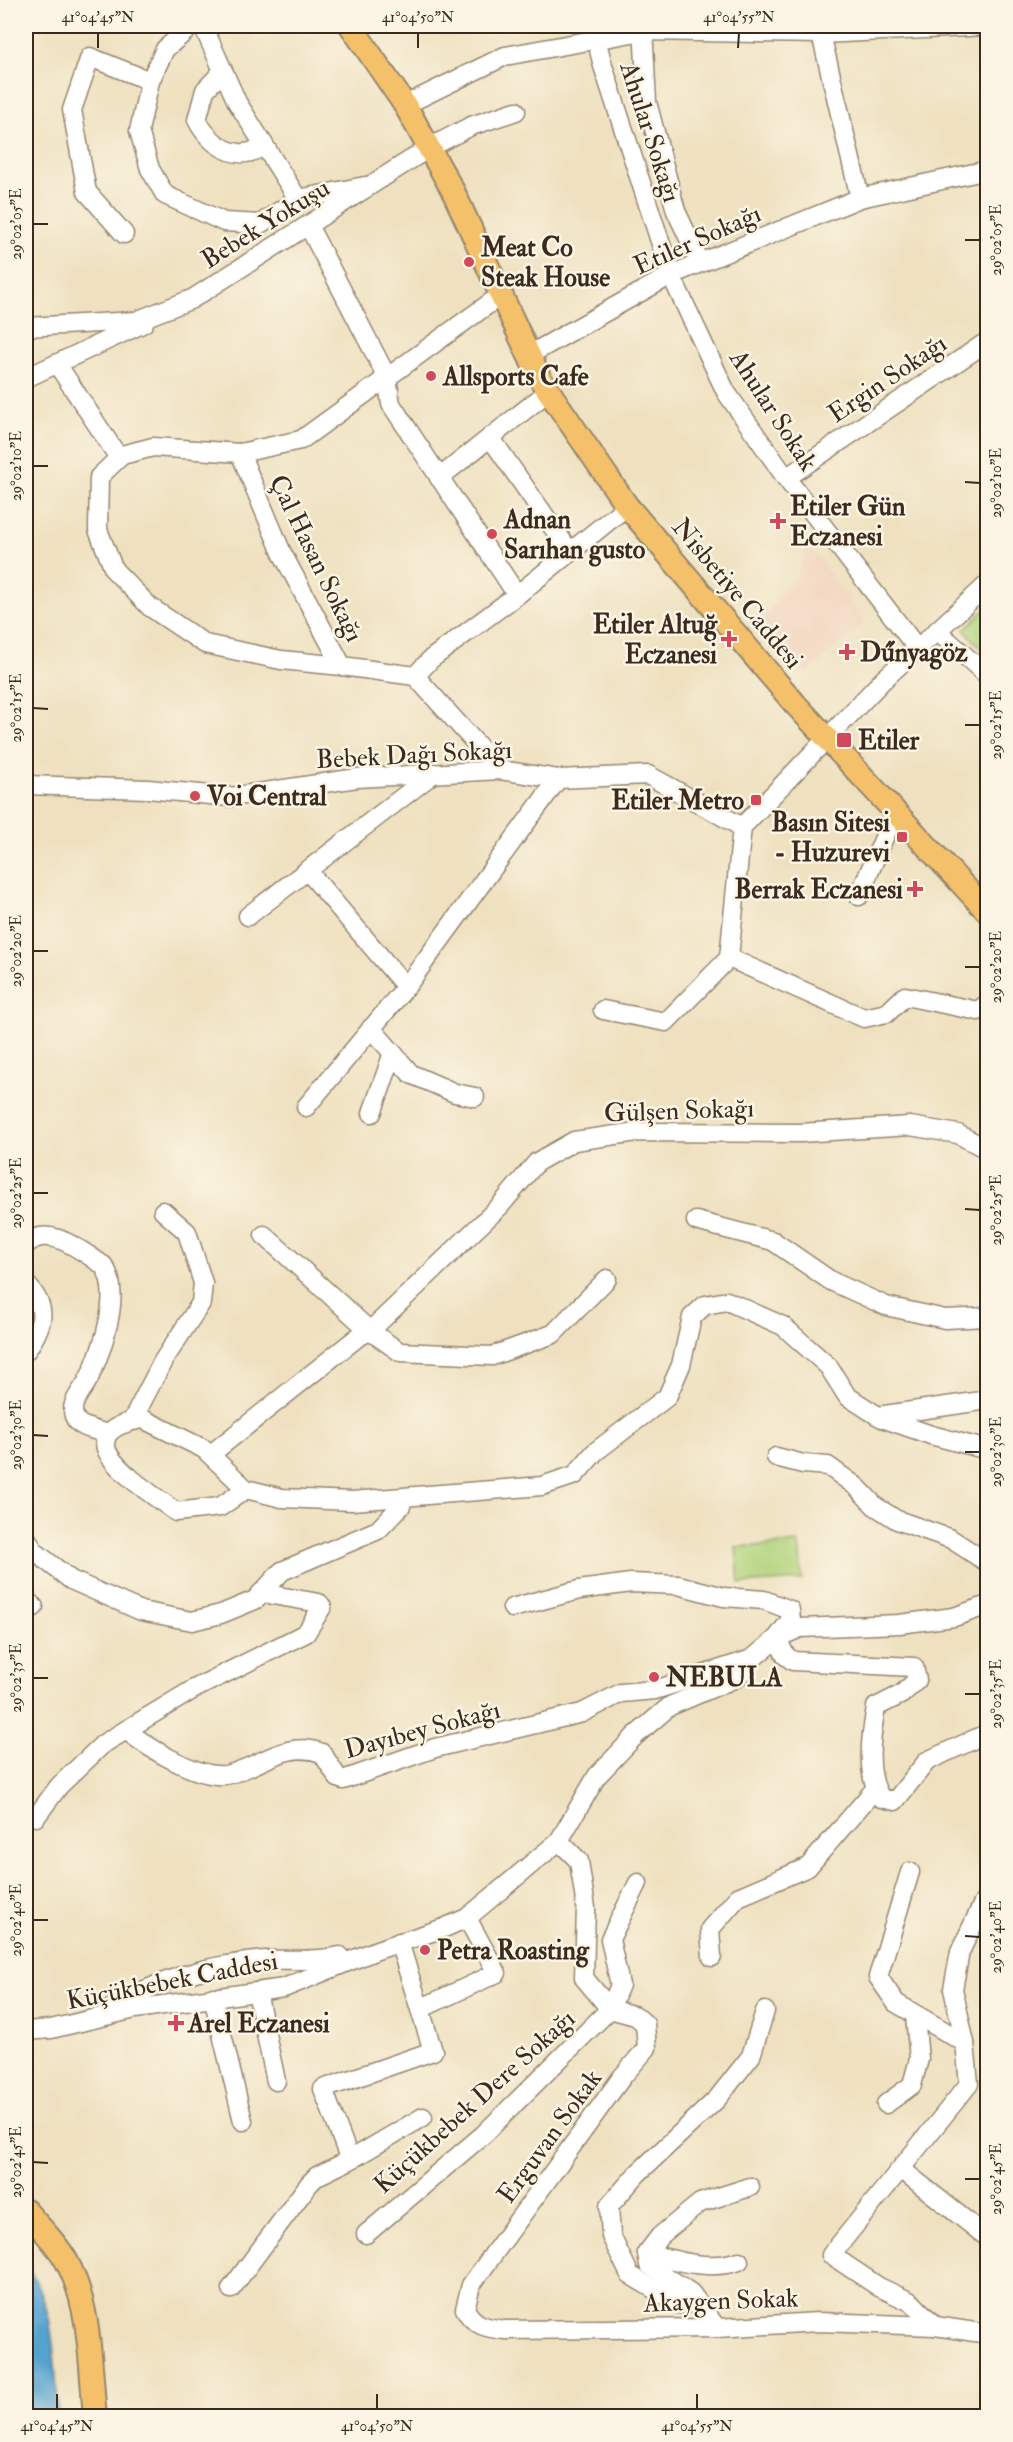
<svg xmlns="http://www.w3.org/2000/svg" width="1013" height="2442" viewBox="0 0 1013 2442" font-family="'IM FELL Double Pica',serif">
<rect width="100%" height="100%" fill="#fcf5e5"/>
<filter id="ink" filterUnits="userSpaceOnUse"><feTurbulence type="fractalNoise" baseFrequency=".0167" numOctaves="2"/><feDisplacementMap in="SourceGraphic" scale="12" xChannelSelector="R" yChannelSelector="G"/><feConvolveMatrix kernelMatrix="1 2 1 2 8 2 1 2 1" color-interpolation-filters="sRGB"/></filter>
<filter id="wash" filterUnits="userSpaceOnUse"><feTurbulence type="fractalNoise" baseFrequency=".008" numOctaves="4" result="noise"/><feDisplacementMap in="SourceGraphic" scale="24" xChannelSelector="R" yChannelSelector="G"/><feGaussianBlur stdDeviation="1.35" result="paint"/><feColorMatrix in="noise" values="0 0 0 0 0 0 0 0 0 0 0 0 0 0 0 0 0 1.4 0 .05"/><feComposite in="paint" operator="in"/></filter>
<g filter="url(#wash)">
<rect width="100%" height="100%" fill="#efe1c0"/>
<path fill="#f2d4be" d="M809 544 865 622 807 673 759 625 796 577Z"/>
<g fill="#b1d37b" stroke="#767e4c" stroke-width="1.5">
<path d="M987 608V654L964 630Z"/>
<path d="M799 1543 802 1580 739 1584 736 1547Z"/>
</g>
<path fill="#55a2ce" stroke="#486676" stroke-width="1.5" d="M26 2265C57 2307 54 2367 59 2416H26Z"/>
</g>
<g filter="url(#ink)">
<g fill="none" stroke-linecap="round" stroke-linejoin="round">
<defs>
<g id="minor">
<path d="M192 26 165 49 150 81 139 131 150 169 165 195 224 222 260 224 298 199 365 186"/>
<path d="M203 26 237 102 298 199"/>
<path d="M643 26 647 102 676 211 700 262"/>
<path d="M822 26 821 34 860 198"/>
<path d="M596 38 603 66 671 275 726 392 786 478 917 648"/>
<path d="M223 71 205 90 197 120C210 145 238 165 264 145"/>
<path d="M405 105 505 56 643 31 821 34 987 26"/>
<path d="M309 227 387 377 391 404 517 595"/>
<path d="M124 234 87 192 72 110 90 57 150 81"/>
<path d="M26 327 136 321 192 299 429 148 471 126 516 111"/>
<path d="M529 355 671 275 860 198 988 170"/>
<path d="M57 364 119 458"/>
<path d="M26 378 144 323"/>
<path d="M490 437 570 552"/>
<path d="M240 453 282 553 342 666 415 676 500 770"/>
<path d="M439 478 549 391"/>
<path d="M786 478 988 341"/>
<path d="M937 631 988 676"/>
<path d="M342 666 281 660 205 644 150 607 114 570 98 530 99 477 122 455 153 447 240 453 301 440 501 295"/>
<path d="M415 676 431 659 517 595 627 506"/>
<path d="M26 785 148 789 231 797 357 778 500 770 558 779 648 775 742 827"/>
<path d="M742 827 882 681 988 584"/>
<path d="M307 870 406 987"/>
<path d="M859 896 895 812"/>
<path d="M248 916 434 773"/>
<path d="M729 958 864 1018 887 1013 905 996 978 1011 988 1003"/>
<path d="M729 958 742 827"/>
<path d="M603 1010 666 1022 729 958"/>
<path d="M371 1028 411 1074 455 1093 475 1097"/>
<path d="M306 1107 406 987 558 779"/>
<path d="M372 1113 393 1053"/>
<path d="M696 1221 773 1241 831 1281 886 1306 945 1319 988 1317"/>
<path d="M264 1235 370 1331 400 1352 492 1356 553 1334 607 1279"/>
<path d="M26 1245C47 1222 83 1252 103 1265 123 1291 103 1348 90 1376 85 1389 67 1403 75 1418 79 1428 97 1430 107 1434"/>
<path d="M26 1284C50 1309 43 1325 26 1351"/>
<path d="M882 1418 931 1435 988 1450"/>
<path d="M132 1421 163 1361 201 1303 203 1283 187 1232 163 1211"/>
<path d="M211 1454 358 1337 370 1331 500 1206 537 1162 574 1141 637 1132 800 1133 910 1126 958 1134 988 1150"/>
<path d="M776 1457 803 1464 828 1466 857 1487 875 1506 897 1520 951 1539 988 1563"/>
<path d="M246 1489 220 1507 176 1512C146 1489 54 1435 143 1419L204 1449 246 1489 282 1498 352 1501 542 1486 575 1475 595 1452 667 1397 681 1365 692 1317 705 1305 727 1301 783 1326 828 1366 847 1396 878 1416 988 1400"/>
<path d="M26 1537 34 1551 71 1580 141 1611 192 1621 221 1614 255 1600 282 1571 378 1530 401 1506 403 1498"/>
<path d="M26 1600 34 1607"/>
<path d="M512 1608 579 1590 631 1583 678 1585 724 1597 764 1600 790 1610 791 1619 777 1638 785 1655 793 1661 914 1667 917 1680 902 1694 876 1707C871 1735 865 1774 881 1798L895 1801 927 1761 988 1733"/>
<path d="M126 1730C147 1747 202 1782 230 1774 263 1765 286 1740 322 1753L338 1778 343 1780 435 1748 582 1713 621 1693 655 1690 752 1659"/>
<path d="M36 1817 59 1786 103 1744 194 1689 306 1633 322 1607 319 1603 261 1593"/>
<path d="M559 1841 579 1861 586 1908 584 1978 610 2009 636 2016 645 2024 647 2048 622 2077 471 2285 465 2309C474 2326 487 2328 505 2330L717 2328 818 2322 935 2326 988 2334"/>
<path d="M910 1872 878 1977 896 2003 965 2043"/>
<path d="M399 1942 433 2051 323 2089 350 2160 423 2117"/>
<path d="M712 1957 710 1929 738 1897 808 1867 875 1789"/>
<path d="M257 1992 276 2081"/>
<path d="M213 1997 243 2121"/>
<path d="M422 2008 497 1973 467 1918"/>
<path d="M108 2011C153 1980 211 1964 266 1960 291 1959 315 1962 340 1956"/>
<path d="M26 2031 51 2029 135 2009 284 1988 377 1950 444 1928 467 1918 559 1841 597 1776 635 1736 670 1706 738 1677 752 1659 777 1638 800 1628 899 1624 954 1617 988 1605"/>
<path d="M886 2104 912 2085 919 2059 915 2016"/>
<path d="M901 2169 988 2238"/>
<path d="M366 2234 484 2134 610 2009 620 1985 610 1939 638 1883"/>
<path d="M647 2253C677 2261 709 2271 739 2261"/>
<path d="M231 2289 309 2184 317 2176 350 2160"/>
<path d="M697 2303 679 2304 630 2275 611 2236 609 2206 637 2174 717 2099 751 2056 765 2011"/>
<path d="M935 2326 911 2302 879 2287 831 2255 969 2084 965 2043 953 1989 960 1952 984 1901"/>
<path d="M717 2328 691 2293 649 2265 647 2253 660 2236 700 2203 750 2187"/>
</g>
<g id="major">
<path d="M351 26 405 105 453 191 539 377 627 506 796 705 988 912"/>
<path d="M26 2211C39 2227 57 2243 67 2262 91 2307 90 2366 95 2416"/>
</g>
</defs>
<use href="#minor" stroke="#95866f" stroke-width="21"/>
<use href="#major" stroke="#95866f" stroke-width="26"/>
<use href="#minor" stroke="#fff" stroke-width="18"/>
<use href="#major" stroke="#f4c16a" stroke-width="22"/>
</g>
</g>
<path fill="none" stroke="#3b2a1e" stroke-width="2" d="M98 48V33M418 48V33M738 48 739 33M33 224H48M965 240H980M33 466H48M965 482 980 483M33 708 48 709M965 725H980M33 951H48M965 967H980M33 1193H48M965 1209 980 1210M33 1435 48 1436M965 1452H980M33 1678H48M965 1694H980M33 1920H48M965 1936 980 1937M33 2162 48 2163M965 2179H980M57 2409V2394M377 2409V2394M697 2409V2394"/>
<g fill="#d1495b" stroke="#fcf5e5" stroke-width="2">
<circle cx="469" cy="262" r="6"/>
<circle cx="431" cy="376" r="6"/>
<path d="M775 512h6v6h6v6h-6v6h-6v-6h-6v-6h6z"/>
<circle cx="492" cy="534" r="6"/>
<path d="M726 630h6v6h6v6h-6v6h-6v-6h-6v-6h6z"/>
<path d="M844 643h6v6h6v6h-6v6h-6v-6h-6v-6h6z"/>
<rect x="836" y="732" width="16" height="16" rx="3"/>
<circle cx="195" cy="796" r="6"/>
<rect x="750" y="794" width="12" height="12" rx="3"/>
<rect x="896" y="831" width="12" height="12" rx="3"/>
<path d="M912 880h6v6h6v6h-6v6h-6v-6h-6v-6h6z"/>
<circle cx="654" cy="1677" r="6"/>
<circle cx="425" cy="1950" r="6"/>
<path d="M173 2014h6v6h6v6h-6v6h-6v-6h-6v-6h6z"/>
</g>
<g text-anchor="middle" stroke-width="5" stroke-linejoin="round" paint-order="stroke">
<g font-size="26" fill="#3b2a1e" stroke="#fcf5e5">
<text transform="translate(651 132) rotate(72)" y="9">Ahular Sokağı</text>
<text transform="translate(265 223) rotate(-32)" y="9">Bebek Yokuşu</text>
<text transform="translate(697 239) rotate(-24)" y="9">Etiler Sokağı</text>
<text transform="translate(887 378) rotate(-34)" y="9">Ergin Sokağı</text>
<text transform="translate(774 410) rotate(57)" y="9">Ahular Sokak</text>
<text transform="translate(317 558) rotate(64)" y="9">Çal Hasan Sokağı</text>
<text transform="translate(738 593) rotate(50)" y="9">Nisbetiye Caddesi</text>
<text transform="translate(414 754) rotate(-3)" y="9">Bebek Dağı Sokağı</text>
<text transform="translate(679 1110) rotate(-2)" y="9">Gülşen Sokağı</text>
<text transform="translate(422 1729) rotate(-15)" y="9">Dayıbey Sokağı</text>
<text transform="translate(172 1980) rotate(-11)" y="9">Küçükbebek Caddesi</text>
<text transform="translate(474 2101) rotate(-42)" y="9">Küçükbebek Dere Sokağı</text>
<text transform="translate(549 2136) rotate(-54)" y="9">Erguvan Sokak</text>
<text transform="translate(721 2300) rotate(-2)" y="9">Akaygen Sokak</text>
</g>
<g font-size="26" font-weight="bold" fill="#3b2a1e" stroke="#fcf5e5" text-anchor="start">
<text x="481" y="256">Meat Co<tspan x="481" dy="30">Steak House</tspan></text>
<text x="443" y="385">Allsports Cafe</text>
<text x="790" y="515">Etiler Gün<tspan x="790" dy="30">Eczanesi</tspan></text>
<text x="504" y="528">Adnan<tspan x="504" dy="30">Sarıhan gusto</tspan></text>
<text x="717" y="633" text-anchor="end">Etiler Altuğ<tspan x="717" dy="30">Eczanesi</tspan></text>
<text x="860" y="661">Dűnyagöz</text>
<text x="858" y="749">Etiler</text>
<text x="207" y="805">Voi Central</text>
<text x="744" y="809" text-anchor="end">Etiler Metro</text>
<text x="890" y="831" text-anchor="end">Basın Sitesi<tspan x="890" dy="30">- Huzurevi</tspan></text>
<text x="903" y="898" text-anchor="end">Berrak Eczanesi</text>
<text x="666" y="1686">NEBULA</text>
<text x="437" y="1959">Petra Roasting</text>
<text x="188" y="2032">Arel Eczanesi</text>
</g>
</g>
<rect width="1013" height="2442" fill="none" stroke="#fcf5e5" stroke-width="66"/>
<rect x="33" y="33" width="947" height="2376" fill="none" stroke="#3b2a1e" stroke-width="2"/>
<g font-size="15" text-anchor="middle" fill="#3b2a1e">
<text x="98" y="22">41°04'45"N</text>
<text x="418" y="22">41°04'50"N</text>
<text x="739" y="22">41°04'55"N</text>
<text transform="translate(16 224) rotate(-90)" y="5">29°02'05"E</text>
<text transform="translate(996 240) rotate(-90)" y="5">29°02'05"E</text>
<text transform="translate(16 466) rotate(-90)" y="5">29°02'10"E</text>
<text transform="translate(996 483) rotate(-90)" y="5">29°02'10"E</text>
<text transform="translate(16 708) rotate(-90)" y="5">29°02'15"E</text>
<text transform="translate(996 725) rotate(-90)" y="5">29°02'15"E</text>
<text transform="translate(16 951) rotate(-90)" y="5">29°02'20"E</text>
<text transform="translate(996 967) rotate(-90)" y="5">29°02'20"E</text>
<text transform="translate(16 1193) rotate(-90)" y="5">29°02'25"E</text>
<text transform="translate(996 1210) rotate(-90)" y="5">29°02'25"E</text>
<text transform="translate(16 1435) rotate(-90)" y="5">29°02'30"E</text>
<text transform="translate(996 1452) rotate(-90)" y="5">29°02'30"E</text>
<text transform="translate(16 1678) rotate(-90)" y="5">29°02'35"E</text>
<text transform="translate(996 1694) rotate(-90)" y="5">29°02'35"E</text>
<text transform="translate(16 1920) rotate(-90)" y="5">29°02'40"E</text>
<text transform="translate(996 1937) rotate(-90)" y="5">29°02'40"E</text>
<text transform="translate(16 2162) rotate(-90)" y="5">29°02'45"E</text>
<text transform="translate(996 2179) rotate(-90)" y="5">29°02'45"E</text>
<text x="57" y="2431">41°04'45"N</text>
<text x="377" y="2431">41°04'50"N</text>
<text x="697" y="2431">41°04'55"N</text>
</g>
</svg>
